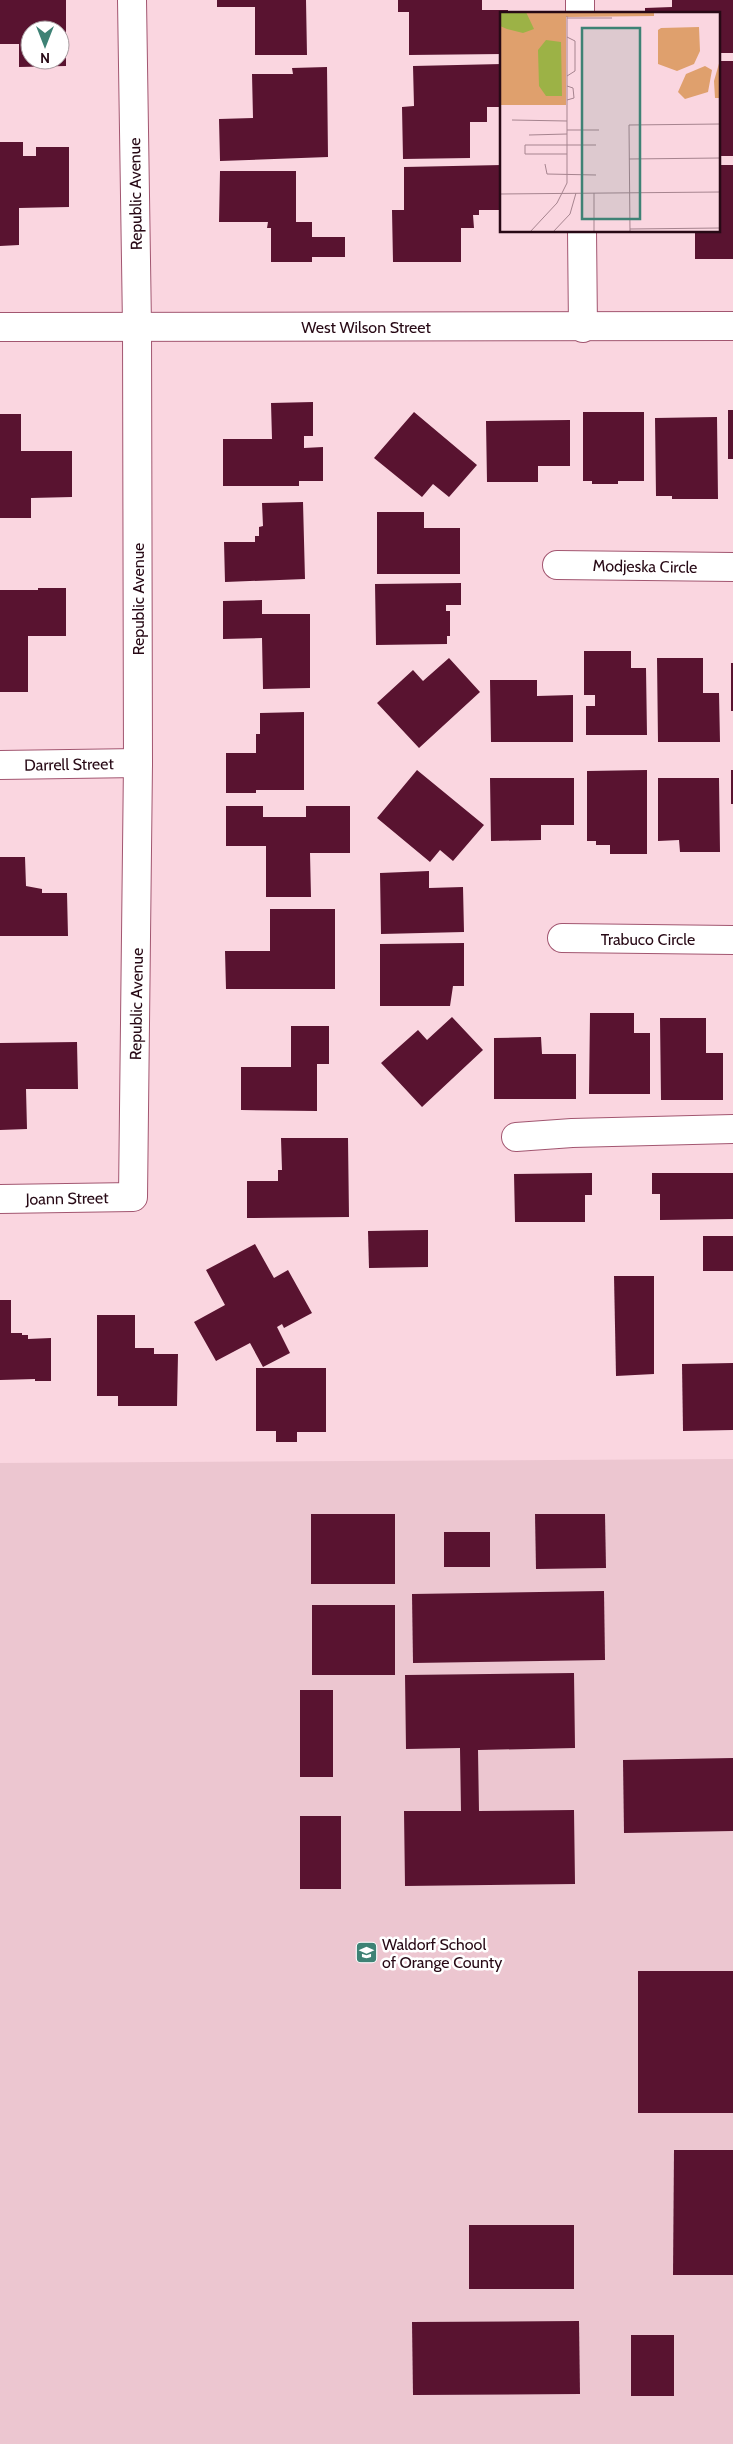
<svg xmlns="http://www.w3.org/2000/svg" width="733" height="2444" viewBox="0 0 733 2444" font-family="Cabin,sans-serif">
<rect width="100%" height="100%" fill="#fad6e0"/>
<path fill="#ecc6d0" d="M733 1459V2444H0V1463Z"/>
<g fill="#591330" fill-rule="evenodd">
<path d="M0 0H66V66L19 67V44H0ZM30 30H60V60H30Z"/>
<path d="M217 0H306L307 55H255V7H217Z"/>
<path d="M398 0H482V10H508V14H502V54L409 55V12H398Z"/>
<path d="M672 0H733V53H719V14H645V8L672 7Z"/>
<rect x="719" y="61" width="14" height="95"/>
<path d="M502 64V107H487V122H470V158L403 159 402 107 414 106 413 66Z"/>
<path d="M327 67 328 157 220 161 219 119 253 118 252 74H293L292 68Z"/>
<path d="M0 142H23V156H36V147H69V207L19 208V245L0 246Z"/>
<path d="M502 165V210H479V215H473L474 228H461V262H393L392 210H404V167Z"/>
<path d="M719 165H733V259H695V231H719Z"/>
<path d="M220 171H296V222H312V237H345V257H312V262H271V228H267L268 222H219Z"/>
<path d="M313 402V436H304V448L323 447V481H299V486H223V439H272L271 403Z"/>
<rect x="728" y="410" width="5" height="49"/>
<path d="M414 412 477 465 449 497 433 484 422 497 374 458Z"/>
<path d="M583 412H644V481H618V484H592V481H583Z"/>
<path d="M0 414H21V451H72V497L31 498V518H0Z"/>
<path d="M717 417 718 499H672V496H656L655 418Z"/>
<path d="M570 420V466H538V482H487L486 421Z"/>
<path d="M303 502 305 579 225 582 224 542H255V536H259V527L263 526 262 503Z"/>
<path d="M377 512H424V528H460V574H377Z"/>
<path d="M461 583V605H446V611H450V636H447V644L376 645 375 584Z"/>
<path d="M38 588H66V636H28V692H0V590H38Z"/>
<path d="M262 600V614H310V688L263 689 262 638 223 639V601Z"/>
<path d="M584 651H631V668H646L647 735H586V706H595V695H584Z"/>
<path d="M449 658 480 692 419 748 377 703 413 670 423 681Z"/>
<path d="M657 658H703V693H719L720 742H658Z"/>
<rect x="731" y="663" width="2" height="48"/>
<path d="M490 680H537V696L573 695V742H491Z"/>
<path d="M304 712V790H256V793H226V753H256V734H260V713Z"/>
<path d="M417 770 484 825 453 861 440 850 430 862 377 818Z"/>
<path d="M647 770V854H610V845H596V841H587V771Z"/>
<rect x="731" y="770" width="2" height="34"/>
<path d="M490 778H574V825H541V840L491 841Z"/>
<path d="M658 778H719L720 852H680L679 840 658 841Z"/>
<path d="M226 806H263V817H306V806H350V853H310L311 897H266V846H226Z"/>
<path d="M0 857H25L26 886 42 889V893H67L68 936H0Z"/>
<path d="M429 871V888L463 887 464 932 381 934 380 873Z"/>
<path d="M270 909H335V989H226L225 951H270Z"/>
<path d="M464 943V986H453L450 1006H380V944Z"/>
<path d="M590 1013H634V1033H650V1094H589Z"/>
<path d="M452 1017 483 1050 422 1107 381 1063 418 1030 427 1040Z"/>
<path d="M660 1018H706V1053H723V1100H661Z"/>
<path d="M291 1026H329V1064H317V1111L241 1110V1067H291Z"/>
<path d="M541 1037 542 1054H576V1099H494V1038Z"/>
<path d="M77 1042 78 1089H26L27 1129 0 1130V1043Z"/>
<path d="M281 1138H348L349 1217 247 1218V1181H278V1170H282Z"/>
<path d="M592 1173V1195H585V1222H515L514 1174Z"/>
<path d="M652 1173H733V1219L660 1220V1194H652Z"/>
<path d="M428 1230V1267L369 1268 368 1231Z"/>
<rect x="703" y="1236" width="30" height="35"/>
<path d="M255 1244 274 1278 288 1270 312 1313 284 1328 282 1324 277 1327 290 1353 263 1367 250 1343 216 1361 194 1322 225 1305 206 1270Z"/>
<path d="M614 1276H654V1374L616 1376Z"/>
<path d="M0 1300H11V1333H22V1335H28V1339L51 1338V1381H35V1379L0 1380Z"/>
<path d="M97 1315H135V1348H154V1354H178L177 1406H118V1396H97Z"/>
<path d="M733 1363V1430L683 1431 682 1364Z"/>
<path d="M256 1368H326V1432H297V1442H276V1431H256Z"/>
<rect x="311" y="1514" width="84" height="70"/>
<path d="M535 1514H605L606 1568 536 1569Z"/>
<rect x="444" y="1532" width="46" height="35"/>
<path d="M604 1591 605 1660 413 1663 412 1594Z"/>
<rect x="312" y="1605" width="83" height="70"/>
<path d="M574 1673 575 1748 478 1750 479 1811 574 1810 575 1884 405 1886 404 1811H461L460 1748 406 1749 405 1675Z"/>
<rect x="300" y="1690" width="33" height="87"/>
<path d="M733 1758V1831L624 1833 623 1760Z"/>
<rect x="300" y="1816" width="41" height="73"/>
<rect x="638" y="1971" width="95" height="142"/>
<path d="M674 2150H733V2275H673Z"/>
<rect x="469" y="2225" width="105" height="64"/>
<path d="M579 2321 580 2394 413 2395 412 2322Z"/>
<rect x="631" y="2335" width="43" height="61"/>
</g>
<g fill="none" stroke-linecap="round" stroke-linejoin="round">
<defs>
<g id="minor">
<path d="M580 0V14"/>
<path d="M582 231 583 328"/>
<path d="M0 327 733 326"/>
<path d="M557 565 733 567"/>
<path d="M0 765 138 763"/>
<path d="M562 938 733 940"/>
<path d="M516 1137 572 1133 733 1129"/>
<path d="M0 1199 133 1197 138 763 137 326 132 0"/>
</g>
</defs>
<use href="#minor" stroke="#a25670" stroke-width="30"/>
<use href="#minor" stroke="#fff" stroke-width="28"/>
</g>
<defs>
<symbol id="school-square" viewBox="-11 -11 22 22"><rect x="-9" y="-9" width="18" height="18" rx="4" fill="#3e8275" stroke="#fff"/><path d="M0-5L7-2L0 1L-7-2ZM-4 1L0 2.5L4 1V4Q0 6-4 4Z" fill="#fff"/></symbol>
</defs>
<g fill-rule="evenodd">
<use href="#school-square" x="354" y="1940" width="25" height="25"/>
</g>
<g text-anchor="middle" stroke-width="5" stroke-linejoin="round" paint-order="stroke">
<g font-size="16" fill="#270915" stroke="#fff">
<text transform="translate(135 194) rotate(-91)" y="6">Republic Avenue</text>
<text x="366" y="333">West Wilson Street</text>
<text transform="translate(645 566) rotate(1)" y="6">Modjeska Circle</text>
<text transform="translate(138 599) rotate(-90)" y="6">Republic Avenue</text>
<text transform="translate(69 764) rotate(-1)" y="6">Darrell Street</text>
<text x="648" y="945">Trabuco Circle</text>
<text transform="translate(136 1004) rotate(-89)" y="6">Republic Avenue</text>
<text transform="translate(67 1198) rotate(-1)" y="6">Joann Street</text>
</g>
<g font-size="16" fill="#270915" stroke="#fff" text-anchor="start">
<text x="382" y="1950">Waldorf School<tspan x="382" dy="18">of Orange County</tspan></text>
</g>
</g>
<g transform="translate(500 12)">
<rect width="220" height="220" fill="#fad6e0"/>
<path d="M0 0H154V4L66 5V93H0ZM199 15 200 39 194 52 177 59 158 52V18L161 16ZM220 48V86H215L214 69ZM205 54 212 58 208 80 185 87 178 80 186 62Z" fill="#dfa06d"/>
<path d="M0 0H26L34 17 23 21 7 17 0 14ZM46 28 61 30 62 84H46L39 74 38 38Z" fill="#9cb246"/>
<path fill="none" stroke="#a6848f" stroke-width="1" d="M67 6H112M67 25 75 29V59L67 64M67 88 74 86 73 76 67 74M12 108 67 109M67 118H99M29 123 67 122M67 142H25V133H96M129 147 220 146M45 152 47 162 96 163M94 181V220M0 182 220 180M130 217 220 216M30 220 57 191 67 171V4M53 220 70 202 76 181M130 220 129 113 220 112"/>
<path fill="#3e8275" fill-opacity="0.15" stroke="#3e8275" stroke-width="2.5" d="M82 16H140V207H82Z"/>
<rect width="220" height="220" fill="none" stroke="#270915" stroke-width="2.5"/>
</g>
<g transform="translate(45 45) rotate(180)"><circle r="24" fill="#ffffff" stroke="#a99da1"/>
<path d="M0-4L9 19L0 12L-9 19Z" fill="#3e8275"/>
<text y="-8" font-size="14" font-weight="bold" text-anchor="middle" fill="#270915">N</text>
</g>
</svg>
